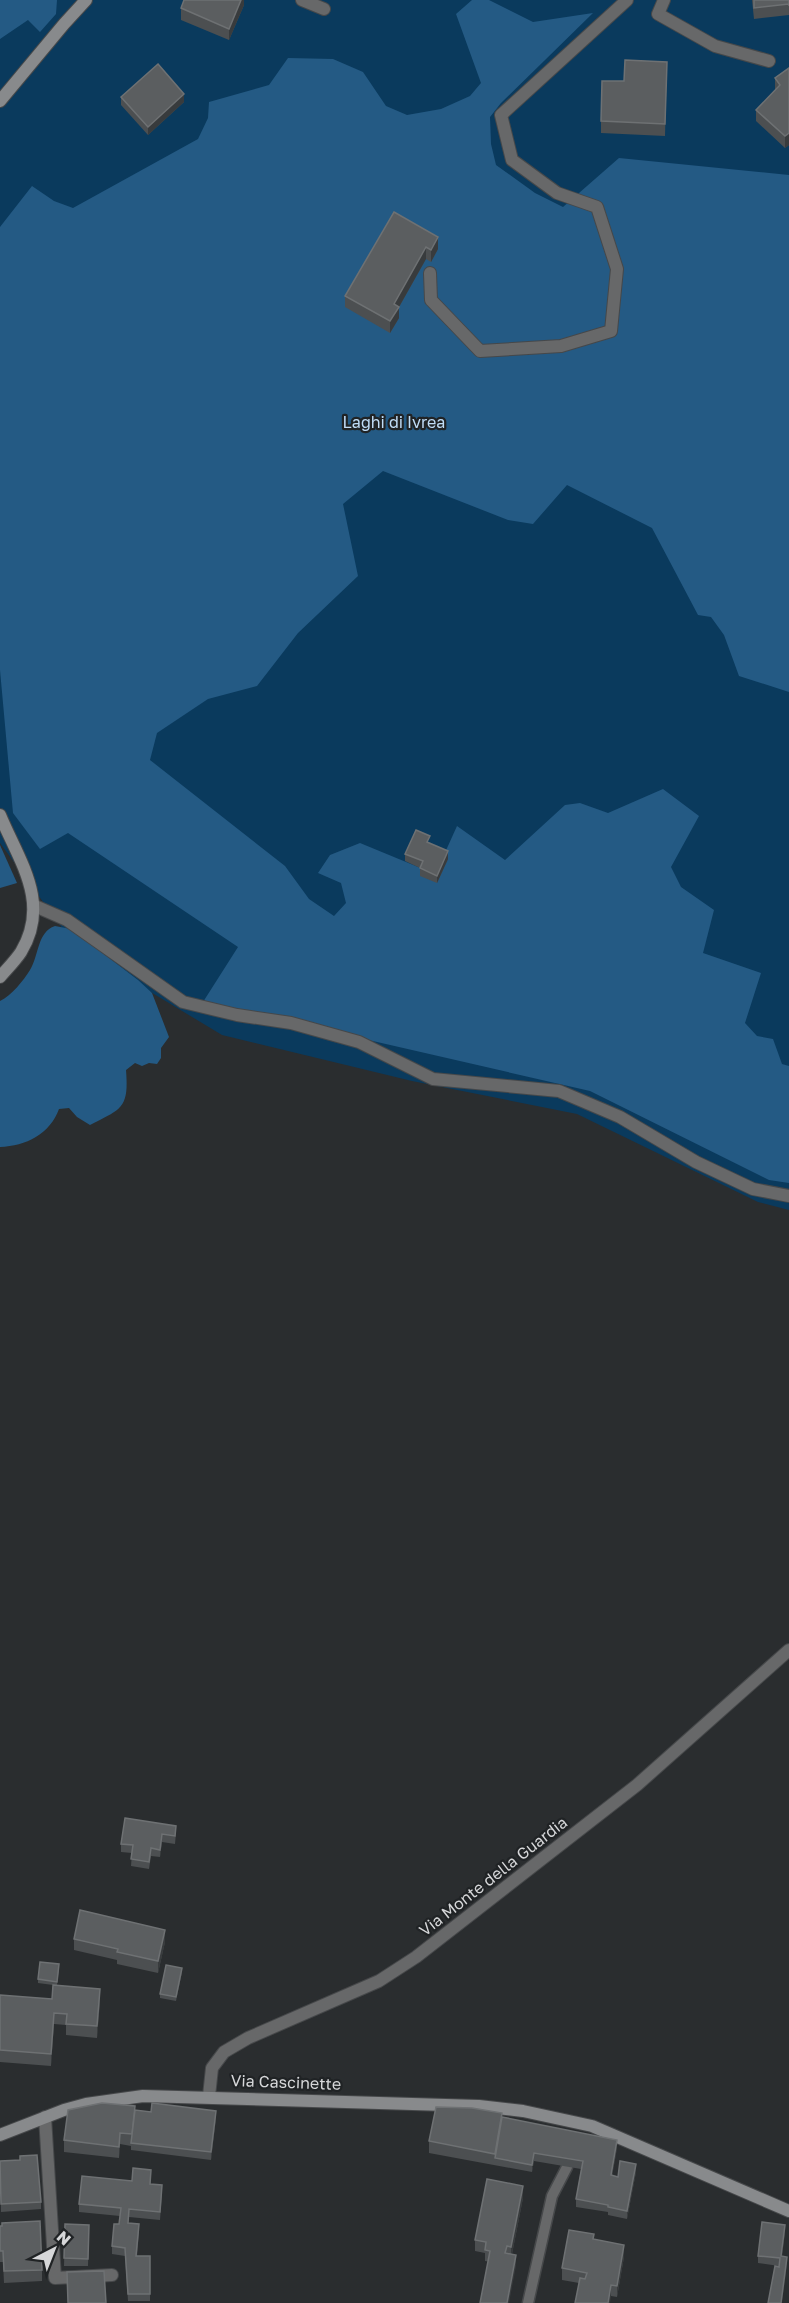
<svg xmlns="http://www.w3.org/2000/svg" width="789" height="2303" viewBox="0 0 789 2303" font-family="'Golos Text',sans-serif">
<rect width="100%" height="100%" fill="#2a2d2f"/>
<path fill="#0a3a5d" d="M0 0H789V1210L758 1202 577 1114 412 1081 222 1035 76 947 0 843Z"/>
<g fill="#245a84">
<path d="M0 0H57L56 14 40 32 28 20 0 39Z"/>
<path d="M472 0H489L533 22 593 13 501 103 490 117 491 144 496 165 535 193 563 207 619 158 789 175V692L739 676 724 635 711 617 698 615 652 528 567 485 533 524 508 520 383 471 343 504 358 576 298 633 257 686 208 699 157 733 150 760 285 866 309 899 334 916 346 903 341 883 318 873 330 855 360 843 423 869 443 857 457 826 505 860 565 805 580 803 608 813 663 789 699 816 671 867 681 887 714 910 703 953 761 973 745 1023 757 1036 773 1039 782 1064 789 1066V1183L769 1180 590 1091 203 1002 238 947 68 833 40 849 13 813 0 670V227L32 186 54 201 73 208 198 139 208 118 209 102 269 85 288 58 333 59 363 72 386 106 407 115 441 109 470 96 481 83 456 14Z"/>
<path d="M0 845 17 883 0 888Z"/>
<path d="M55 926 71 929 138 980 152 993 169 1037 161 1048V1058L157 1064 149 1063 142 1066 135 1063 126 1070C129 1108 122 1109 90 1125L77 1117 69 1108 59 1109C50 1134 26 1146 0 1147V1001C12 995 23 981 30 970 39 956 37 932 55 926Z"/>
</g>
<g fill="none" stroke-linecap="round" stroke-linejoin="round">
<defs>
<path id="lane" d="M528 2303 552 2196 567 2167"/>
<g id="street">
<path d="M302 0 324 9"/>
<path d="M664 0 658 14 715 46 769 61"/>
<path d="M430 273 431 300 480 351 561 346 611 331 617 269 597 207 557 193 512 160 501 115 627 0"/>
<path d="M35 906 67 920 183 1002 237 1015 291 1023 359 1042 433 1079 559 1091 620 1117 696 1162 753 1189 789 1196"/>
<path d="M209 2096 212 2068 224 2052 248 2038 379 1981 416 1957 637 1785 789 1650"/>
<path d="M45 2117 55 2278 112 2275"/>
</g>
<g id="secondary">
<path d="M0 101 64 24 86 0"/>
<path d="M0 815C19 861 51 902 21 952 15 961 7 969 0 977"/>
<path d="M0 2135 64 2110 86 2104 143 2096 479 2106 523 2111 592 2126 789 2211"/>
</g>
</defs>
<use href="#lane" stroke="#46484a" stroke-width="13"/>
<use href="#street" stroke="#46484a" stroke-width="14"/>
<use href="#secondary" stroke="#46484a" stroke-width="14"/>
<use href="#lane" stroke="#676869" stroke-width="10"/>
<use href="#street" stroke="#676869" stroke-width="12"/>
<use href="#secondary" stroke="#888a8c" stroke-width="12"/>
</g>
<g fill="#4c4f51">
<path d="M244 0V5L229 40 181 20V8Z"/>
<path d="M752 0H789V17V15L754 19Z"/>
<path d="M667 62 665 136 601 133V121L624 81Z"/>
<path d="M789 68V145L785 148 756 121V110L775 90V78Z"/>
<path d="M121 97 184 102 148 135 121 105Z"/>
<path d="M394 212 438 249 431 262 426 259 399 307V318L390 333 345 307V296Z"/>
<path d="M430 843 448 859 437 883 420 876V868L405 861V854Z"/>
<path d="M125 1818 176 1833 175 1844 162 1842 160 1857 151 1856 149 1869 131 1866 132 1853 121 1852V1844Z"/>
<path d="M74 1939 165 1942 158 1973 117 1964V1960L74 1950Z"/>
<path d="M59 1968 57 1985 100 2001 97 2038 66 2035V2025L54 2024 51 2066 0 2062V1995L52 1999 53 1985 38 1983V1979Z"/>
<path d="M182 1972 176 2001 160 1998V1994Z"/>
<path d="M135 2110 216 2118 211 2160 131 2150V2146L120 2144 119 2158 64 2152V2140Z"/>
<path d="M502 2117 617 2148 612 2176 618 2177 636 2172 627 2219 608 2215V2212L576 2207V2199L581 2169 534 2161 532 2172 429 2153V2141Z"/>
<path d="M0 2161 41 2202V2209L1 2212Z"/>
<path d="M151 2178 150 2184 162 2193 160 2220 129 2217 128 2223 139 2232 137 2256 150 2294V2301H128L125 2256 112 2254V2246L119 2224 120 2216 79 2212V2204L132 2181Z"/>
<path d="M523 2198 512 2254 516 2266 485 2261V2253L475 2251V2240Z"/>
<path d="M65 2224 89 2225 88 2266H64Z"/>
<path d="M0 2226 42 2270V2281L4 2283 3 2262H0Z"/>
<path d="M785 2232 782 2256 787 2265 779 2267V2266L758 2263V2256Z"/>
<path d="M594 2239 624 2257 617 2297 611 2296 579 2283 562 2280V2268Z"/>
</g>
<g fill="#383b3d">
<path d="M241 0H244V5L229 40V29Z"/>
<path d="M184 94V102L148 135V127Z"/>
<path d="M789 133V145L785 148V136Z"/>
<path d="M438 237V249L431 262V250Z"/>
<path d="M426 247V259L399 307V318L390 333V321L394 304Z"/>
<path d="M448 851V859L437 883V876Z"/>
<path d="M162 1834V1842L160 1857V1850Z"/>
<path d="M165 1930V1942L158 1973V1961Z"/>
<path d="M182 1968V1972L176 2001V1997Z"/>
<path d="M100 1989V2001L97 2038V2026Z"/>
<path d="M54 2013V2024L51 2066V2054Z"/>
<path d="M216 2111V2118L211 2160V2152Z"/>
<path d="M120 2133V2144L119 2158V2147Z"/>
<path d="M617 2140V2148L611 2183V2175Z"/>
<path d="M534 2153V2161L532 2172V2165Z"/>
<path d="M636 2164V2172L627 2219V2211Z"/>
<path d="M523 2186V2198L511 2259V2247Z"/>
<path d="M785 2225V2232L781 2264V2256Z"/>
<path d="M624 2245V2257L617 2297V2286Z"/>
<path d="M516 2255V2266L509 2303H507Z"/>
<path d="M787 2257V2265L782 2303H781Z"/>
<path d="M611 2285V2296L610 2303H608Z"/>
</g>
<g fill="#5b5e60" stroke="#6e7173" stroke-width="1.5">
<path d="M184 0H241L229 29 181 8Z"/>
<path d="M754 0H789V6V4L754 8Z"/>
<path d="M625 60 667 62 665 124 601 121 602 81H624Z"/>
<path d="M158 64 184 94 148 127 121 97Z"/>
<path d="M789 68V133L785 136 756 110 780 85 775 78Z"/>
<path d="M394 212 438 237 431 250 426 247 394 304 399 307 390 321 345 296Z"/>
<path d="M416 830 430 836 427 842 448 851 437 876 420 868 423 861 405 854Z"/>
<path d="M125 1818 176 1826 175 1836 162 1834 160 1850 151 1848 149 1862 131 1859 133 1845 121 1844Z"/>
<path d="M80 1910 165 1930 158 1961 117 1952 118 1949 74 1939Z"/>
<path d="M40 1962 59 1964 57 1982 38 1979Z"/>
<path d="M166 1965 182 1968 176 1997 160 1994Z"/>
<path d="M53 1985 100 1989 97 2026 66 2024 67 2014 54 2013 51 2054 0 2050V1995L52 1999Z"/>
<path d="M102 2103 135 2106 132 2134 120 2133 119 2147 64 2140 68 2110Z"/>
<path d="M152 2103 216 2111 211 2152 131 2143 135 2110 151 2112Z"/>
<path d="M436 2107 472 2108 502 2113 495 2154 429 2141Z"/>
<path d="M502 2117 617 2140 611 2175 618 2177 620 2161 636 2164 627 2211 608 2207V2205L576 2199 583 2161 534 2153 532 2165 495 2158Z"/>
<path d="M37 2155 41 2202 1 2204 0 2161 20 2160V2156Z"/>
<path d="M133 2168 151 2170 150 2184 162 2185 160 2212 129 2209 128 2223 139 2224 136 2256H150V2294H128L125 2248 112 2246 114 2224H119L121 2208 79 2204 82 2176 132 2181Z"/>
<path d="M487 2179 523 2186 511 2247 507 2246 505 2253 516 2255 507 2303H480L490 2251 485 2250 486 2242 475 2240Z"/>
<path d="M40 2221 42 2270 4 2271 3 2251H0V2226H2V2223Z"/>
<path d="M762 2222 785 2225 781 2256 787 2257 781 2303H768L775 2266 779 2267 780 2258 758 2256Z"/>
<path d="M65 2224 89 2225 88 2259 64 2258Z"/>
<path d="M569 2230 594 2234 593 2239 624 2245 617 2286 611 2285 608 2303H575L580 2278 585 2279 587 2273 562 2268Z"/>
<path d="M104 2271 106 2303H68L67 2272Z"/>
</g>
<g text-anchor="middle" stroke-width="4.5" stroke-linejoin="round" paint-order="stroke">
<g font-size="16" fill="#c0ddf7" stroke="#202325">
<text x="394" y="428">Laghi di Ivrea</text>
</g>
<g font-size="16" fill="#d6d7d9" stroke="#202325">
<text transform="translate(493 1876) rotate(-38)" y="6">Via Monte della Guardia</text>
<text transform="translate(286 2082) rotate(2)" y="6">Via Cascinette</text>
</g>
</g>
<g transform="translate(54 2249) rotate(42)" stroke="#202325" stroke-width="4.5" paint-order="stroke">
<path d="M0-4.5L10 22L0 15L-10 22Z" fill="#d6d7d9"/>
<text y="-9" font-size="16" font-weight="bold" text-anchor="middle" fill="#d6d7d9">N</text>
</g>
</svg>
